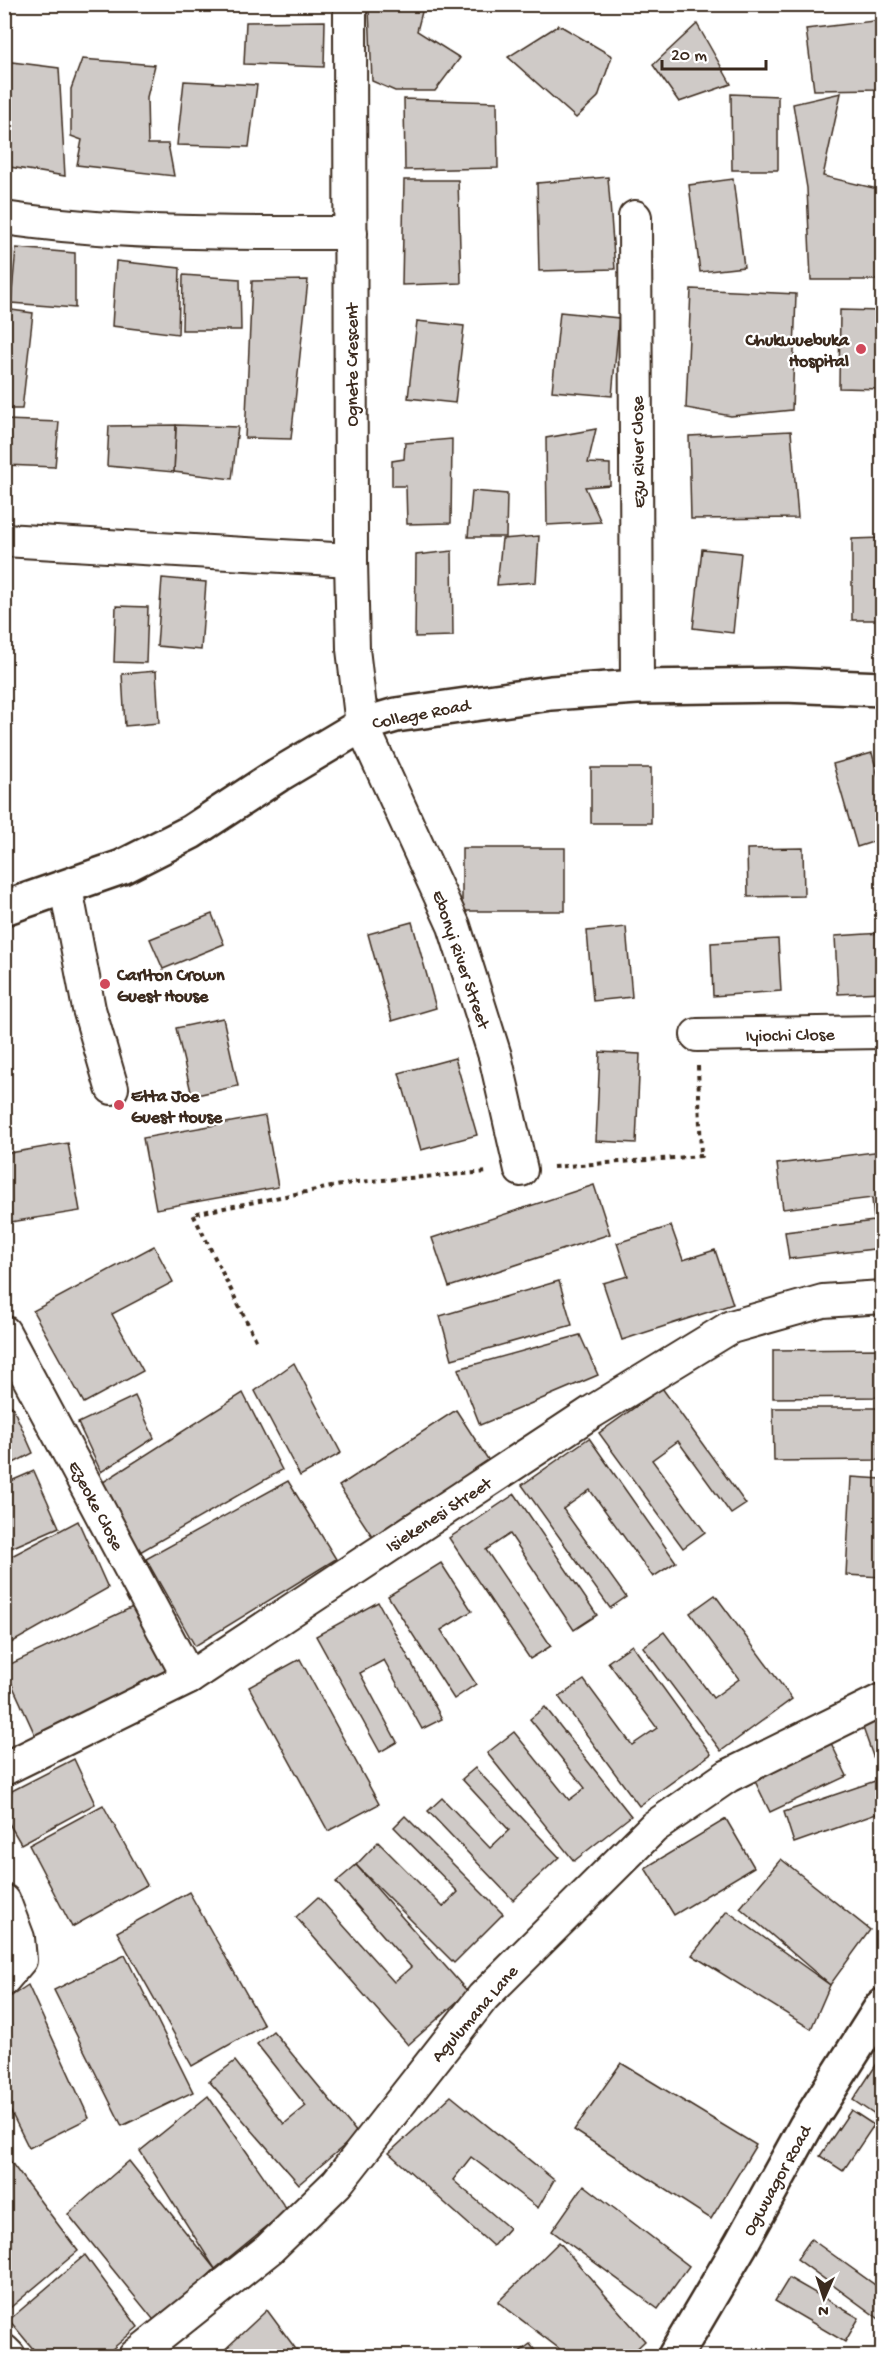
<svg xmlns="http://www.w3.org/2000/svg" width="887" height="2361" viewBox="0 0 887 2361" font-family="'Gochi Hand',sans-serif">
<rect width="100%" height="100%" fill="#fff"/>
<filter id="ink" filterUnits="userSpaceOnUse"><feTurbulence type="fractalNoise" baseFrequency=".0167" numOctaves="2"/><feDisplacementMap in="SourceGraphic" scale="12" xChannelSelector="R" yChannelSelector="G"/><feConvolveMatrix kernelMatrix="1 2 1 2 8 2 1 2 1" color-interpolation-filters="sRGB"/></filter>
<g filter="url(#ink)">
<g fill="#cfcac7" stroke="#3b2a1e" stroke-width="1.5">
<path d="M423 8 417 31 460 58 435 91H395L372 81 369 10Z"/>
<path d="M882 20V89L814 90 806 29Z"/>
<path d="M325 21 324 67 244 64 246 22Z"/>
<path d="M697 24 731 84 679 102 653 65Z"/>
<path d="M559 25 612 56 598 97 576 118 508 57Z"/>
<path d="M82 59 155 65 147 97 148 144H168L174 176 77 165 82 140 71 136V89Z"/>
<path d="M4 61 59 68 65 176 4 166Z"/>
<path d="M184 81 257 85 249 147 177 145Z"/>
<path d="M841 93 823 176 882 190V280H811L807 188 793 104Z"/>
<path d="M731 94 778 96V170H732Z"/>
<path d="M404 99 497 102 498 168 405 170Z"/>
<path d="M608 177 615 269 539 271 537 183Z"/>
<path d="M733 179 744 267 700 272 689 185Z"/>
<path d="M404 180H458L461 283 402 285Z"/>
<path d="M16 248 75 253V308L11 303Z"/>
<path d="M4 249 12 250 8 300H4Z"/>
<path d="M116 261 180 268 178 334 112 326Z"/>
<path d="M183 275 240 279 241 330H182Z"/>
<path d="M308 280 291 439 245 438 252 281Z"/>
<path d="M691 289 796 294 792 410 731 416 686 408Z"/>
<path d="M4 309 33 313 22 409H4Z"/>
<path d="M840 310 882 311V389L839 388Z"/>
<path d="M560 312 619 318 612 396 552 391Z"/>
<path d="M417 321 464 326 455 403 408 398Z"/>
<path d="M5 420 59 422 55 467 4 465Z"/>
<path d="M176 425 238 427 232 479 174 472Z"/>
<path d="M176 425 174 472 107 466 109 426Z"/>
<path d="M596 429 588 463 610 464V485L585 487 601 522 547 525 546 438Z"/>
<path d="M791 431 798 518 691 519 689 436Z"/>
<path d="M452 439 451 523 407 524 406 486H392V461L404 459 405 443Z"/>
<path d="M472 491 507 494 506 537H468Z"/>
<path d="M539 536 536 582 497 585 502 539Z"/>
<path d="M882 538V620H852V539Z"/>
<path d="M702 549 741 553 733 633 693 628Z"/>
<path d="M452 551 453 636 415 637 416 555Z"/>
<path d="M162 578 206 582 201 650 157 646Z"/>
<path d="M116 606 148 607 146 663 114 662Z"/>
<path d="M156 671 159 723 125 726 122 674Z"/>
<path d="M872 753 882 791V839L857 847 833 764Z"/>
<rect x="591" y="768" width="60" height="55"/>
<rect x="462" y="848" width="103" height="63"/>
<path d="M803 848 804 896 748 897 747 849Z"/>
<path d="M212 914 224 944 163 969 150 939Z"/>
<path d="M412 922 436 1008 392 1021 368 934Z"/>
<path d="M626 927 632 997 593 1001 587 931Z"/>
<path d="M882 933V992L838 994 835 936Z"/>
<path d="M778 939 781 991 713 996 711 943Z"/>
<path d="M223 1018 238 1086 192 1096 176 1028Z"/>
<path d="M600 1052 640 1054 636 1143 596 1141Z"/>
<path d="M455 1058 477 1135 421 1150 399 1073Z"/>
<path d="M265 1116 278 1187 156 1209 143 1138Z"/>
<path d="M68 1143 80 1211 4 1223V1154Z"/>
<path d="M882 1151V1248L789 1259 785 1232 874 1221 872 1198 783 1209 777 1164Z"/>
<path d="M594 1185 610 1234 449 1287 432 1238Z"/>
<path d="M671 1226 683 1260 715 1250 733 1304 622 1340 603 1283 628 1276 617 1243Z"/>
<path d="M154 1246 173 1282 112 1314 143 1371 84 1403 33 1311Z"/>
<path d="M559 1281 572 1325 452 1359 440 1316Z"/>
<path d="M580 1335 598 1375 480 1425 458 1369Z"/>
<path d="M882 1349V1397L773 1398V1350Z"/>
<path d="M294 1363 341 1453 300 1476 255 1391Z"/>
<path d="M662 1388 746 1504 731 1514 678 1441 652 1460 705 1532 683 1548 599 1433Z"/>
<path d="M243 1393 282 1470 140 1552 100 1484Z"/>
<path d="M135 1396 154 1438 101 1472 78 1423Z"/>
<path d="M12 1406 33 1453 4 1468V1410Z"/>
<path d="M773 1408H882V1460L774 1461Z"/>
<path d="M456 1410 493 1467 376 1542 339 1486Z"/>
<path d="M589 1438 676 1562 653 1577 590 1490 563 1509 626 1597 610 1608 522 1485Z"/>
<path d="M34 1471 59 1527 4 1551V1484Z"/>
<path d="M851 1477 882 1479V1577L846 1575Z"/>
<path d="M288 1481 336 1559 195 1646 146 1559Z"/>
<path d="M515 1494 597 1615 574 1630 510 1534 486 1550 551 1646 530 1659 449 1538Z"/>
<path d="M78 1521 108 1588 4 1647V1560Z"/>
<path d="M441 1563 472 1611 441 1630 476 1684 454 1699 388 1596Z"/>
<path d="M715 1595 792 1699 721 1751 643 1647 664 1632 713 1698 739 1679 690 1613Z"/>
<path d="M378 1602 442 1719 422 1729 384 1660 360 1673 397 1742 380 1752 316 1636Z"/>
<path d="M137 1605 170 1675 36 1737 4 1667Z"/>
<path d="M632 1645 711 1754 639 1806 559 1697 584 1680 632 1745 657 1728 608 1662Z"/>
<path d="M300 1659 379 1804 328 1831 249 1687Z"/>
<path d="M545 1707 631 1816 574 1861 487 1753 514 1732 569 1800 585 1788 530 1719Z"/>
<path d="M882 1718V1812L794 1843 784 1812 881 1779 862 1725Z"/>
<path d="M830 1741 847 1776 770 1812 753 1777Z"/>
<path d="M74 1759 95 1804 21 1844 4 1815V1795Z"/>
<path d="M475 1768 559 1857 513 1900 428 1811 442 1798 490 1848 509 1830 462 1779Z"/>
<path d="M103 1805 147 1885 72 1927 29 1845Z"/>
<path d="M405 1816 503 1914 454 1963 356 1865 378 1842 443 1907 458 1892 394 1827Z"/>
<path d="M726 1819 754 1867 674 1915 645 1868Z"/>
<path d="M781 1859 870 1930 830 1985 740 1908Z"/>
<path d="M356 1865 468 1992 408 2045 296 1917 318 1897 394 1982 411 1967 336 1882Z"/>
<path d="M189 1892 264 2025 192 2066 117 1932Z"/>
<path d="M727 1911 830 1985 811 2029 692 1955Z"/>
<path d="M125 1955 193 2092 122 2126 54 1990Z"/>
<path d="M28 1985 89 2118 29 2148 4 2098V2001Z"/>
<path d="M273 2031 358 2134 299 2184 209 2081 235 2061 284 2124 306 2106 257 2044Z"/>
<path d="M882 2056V2103L875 2115 853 2100Z"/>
<path d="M621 2063 756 2145 711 2219 574 2130Z"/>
<path d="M208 2096 287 2210 215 2269 140 2151Z"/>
<path d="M451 2096 554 2180 538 2208 471 2157 453 2180 509 2228 493 2246 389 2153Z"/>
<path d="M851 2110 874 2125 843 2171 820 2156Z"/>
<path d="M4 2153 78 2251 4 2313Z"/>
<path d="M129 2161 215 2269 157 2324 68 2214Z"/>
<path d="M584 2185 689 2266 658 2309 552 2231Z"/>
<path d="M811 2239 882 2290V2321L797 2259Z"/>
<path d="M559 2242 645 2341 629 2356H569L498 2302Z"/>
<path d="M85 2255 138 2327 104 2356H39L9 2320Z"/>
<path d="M789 2278 859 2318 845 2342 775 2301Z"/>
<path d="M267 2310 301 2356H218Z"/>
<path d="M530 2344 539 2356H514Z"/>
</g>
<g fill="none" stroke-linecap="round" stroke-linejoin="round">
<defs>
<g id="minor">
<path d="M350 4 351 560 353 649 362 725 454 926 495 1056 521 1170"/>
<path d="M635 217 637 687"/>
<path d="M4 218C119 235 235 233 351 233"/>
<path d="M4 540 351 560"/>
<path d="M66 888 89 1009 112 1088"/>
<path d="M697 1035 882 1032"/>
<path d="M4 1332 189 1678"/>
<path d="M4 1769 189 1678 592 1412 731 1327 823 1301 882 1297"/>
<path d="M4 1901 18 1938 20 1960 4 1979"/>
<path d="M4 2351 9 2356"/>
<path d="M135 2356 269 2249 337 2183 483 1997 654 1827 728 1776 882 1700"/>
</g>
<path id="tertiary" d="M675 2356 741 2244 806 2126 882 2006"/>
<path id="secondary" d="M4 908 122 867 191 832 278 775 362 725 396 715 551 693 637 687 784 685 882 689"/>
</defs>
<use href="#minor" stroke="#3b2a1e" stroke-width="36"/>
<use href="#tertiary" stroke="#3b2a1e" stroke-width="38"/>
<use href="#secondary" stroke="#3b2a1e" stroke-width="38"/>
<g stroke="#3b2a1e" stroke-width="4" stroke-dasharray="4.5 4.5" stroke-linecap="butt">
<path d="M553 1167 701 1156 698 1066"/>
<path d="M256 1340 193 1214 357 1182 489 1172"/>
</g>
<use href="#minor" stroke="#fff" stroke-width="32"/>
<use href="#tertiary" stroke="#fff" stroke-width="33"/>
<use href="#secondary" stroke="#fff" stroke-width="33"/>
</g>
</g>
<g fill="#d1495b" stroke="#fff" stroke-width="2">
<circle cx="861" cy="349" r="6"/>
<circle cx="105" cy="984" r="6"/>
<circle cx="119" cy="1105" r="6"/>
</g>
<g text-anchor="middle" stroke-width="4.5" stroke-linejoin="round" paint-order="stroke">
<g font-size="18" font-weight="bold" fill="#3b2a1e" stroke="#fff" text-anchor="start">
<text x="849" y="345" text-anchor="end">Chukwuebuka<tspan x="849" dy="21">Hospital</tspan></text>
<text x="117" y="980">Carlton Crown<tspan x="117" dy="21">Guest House</tspan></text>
<text x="131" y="1101">Etta Joe<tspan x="131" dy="21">Guest House</tspan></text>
</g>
<g font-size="18" fill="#3b2a1e" stroke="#fff">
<text transform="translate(351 365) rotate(-90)" y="6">Ognete Crescent</text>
<text transform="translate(637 452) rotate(-91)" y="6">Ezu River Close</text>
<text transform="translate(421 713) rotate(-11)" y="6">College Road</text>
<text transform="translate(462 959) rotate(71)" y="6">Ebonyi River Street</text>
<text transform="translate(790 1034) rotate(-1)" y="6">Iyiochi Close</text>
<text transform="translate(97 1505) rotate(62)" y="6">Ezeoke Close</text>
<text transform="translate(438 1514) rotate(-33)" y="6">Isiekenesi Street</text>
<text transform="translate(474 2013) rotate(-49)" y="6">Agulumana Lane</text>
<text transform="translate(776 2180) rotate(-61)" y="6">Ogwuagor Road</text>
</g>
</g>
<rect width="887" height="2361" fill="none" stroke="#fff" stroke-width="24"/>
<rect x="12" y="12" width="863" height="2337" fill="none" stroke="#3b2a1e" stroke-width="2" filter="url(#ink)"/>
<g transform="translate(824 2298) rotate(183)" stroke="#ffffff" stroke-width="4.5" paint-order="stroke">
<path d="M0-4.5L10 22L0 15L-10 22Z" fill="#3b2a1e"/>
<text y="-9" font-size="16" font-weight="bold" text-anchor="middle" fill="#3b2a1e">N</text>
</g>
<path d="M662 60v9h104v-9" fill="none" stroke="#3b2a1e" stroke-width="3"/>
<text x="671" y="60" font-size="18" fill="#3b2a1e" stroke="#ffffff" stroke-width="4.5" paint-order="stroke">20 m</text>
</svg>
